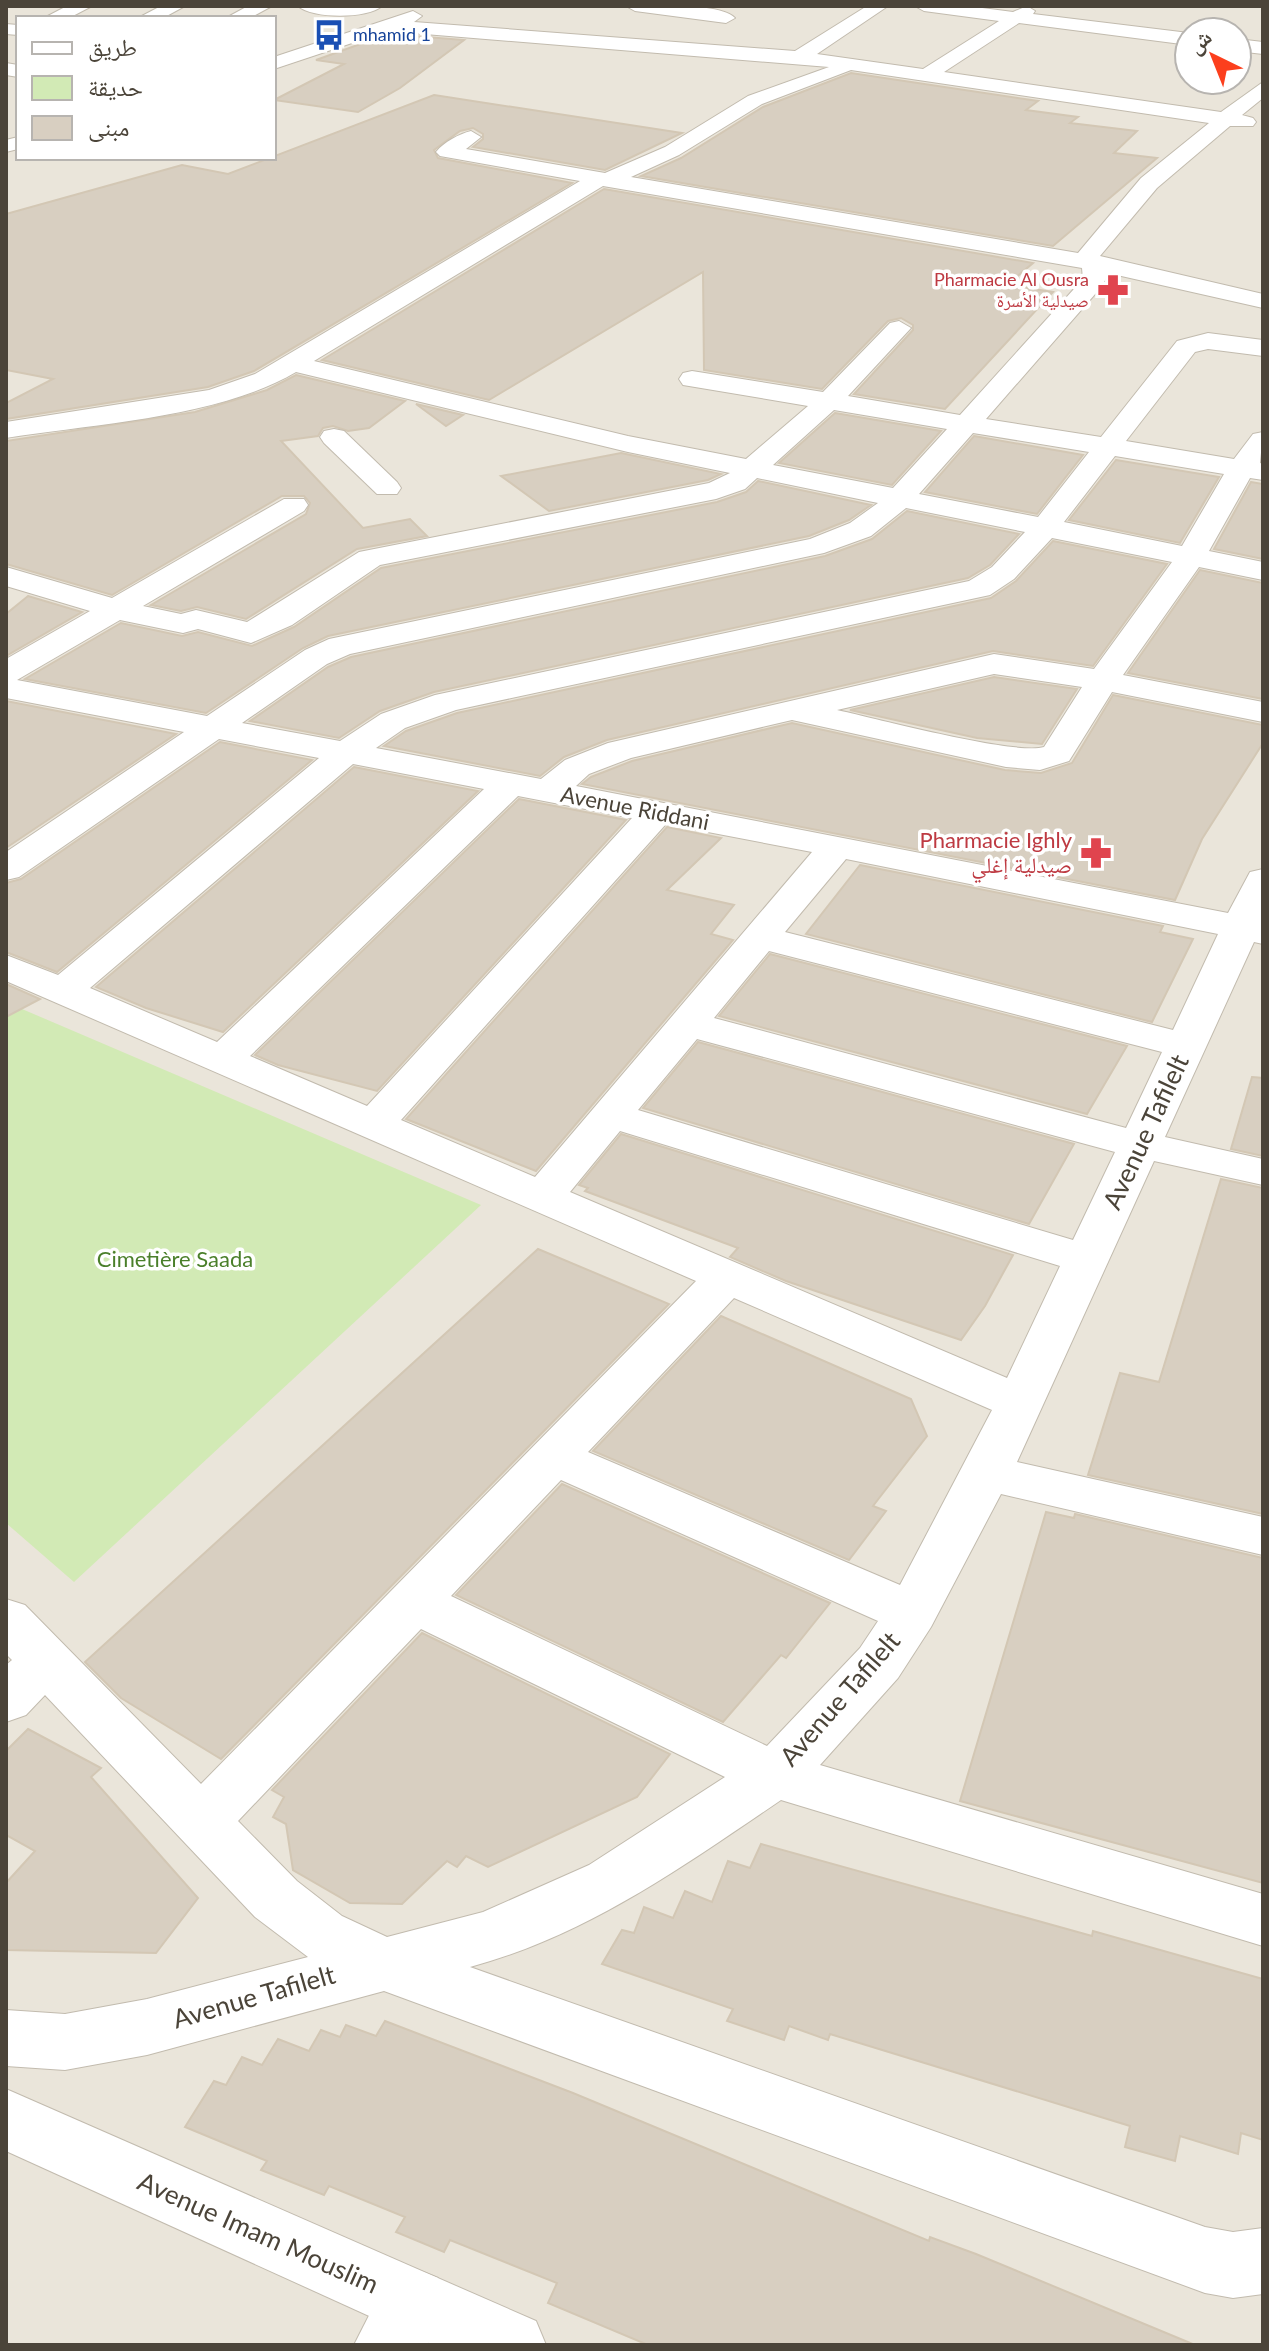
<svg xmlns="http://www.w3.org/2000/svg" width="1269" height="2351" viewBox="0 0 1269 2351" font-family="Lato,'Noto Naskh Arabic',sans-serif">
<rect width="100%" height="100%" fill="#f6f3ec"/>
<path fill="#eae5da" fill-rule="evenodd" d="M6 6H1263V2345H6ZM18 18H274V158H18ZM1189 32H1237V80H1189Z"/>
<path fill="#d2eab5" d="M22 1009 481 1205 74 1582 6 1523V1017Z"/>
<g fill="#d8cfc1" stroke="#d3c7b4" stroke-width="2">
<path d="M388 34 464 40 400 88 358 112 274 100 344 64 316 60Z"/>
<path d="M851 73 1038 101 1026 110 1078 117 1070 123 1137 131 1114 153 1157 158 1053 246 641 176 681 158 763 107Z"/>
<path d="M434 95 682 133 605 170 473 147 483 139V134L473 128 460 131 434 150 438 158 572 183 254 371 208 387 6 419V403L53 379 6 370V214L182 165 228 174Z"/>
<path d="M604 189 1033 263 1007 285 1053 292 945 409 854 394 913 330V325L901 318 888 321 822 389 704 370 703 272 489 400 322 360Z"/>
<path d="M296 375 405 401 369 428 348 431 333 426 323 428 318 436 281 441 363 528 410 519 427 536 357 549 246 619 197 607 181 611 151 605 306 514 310 503 304 496H282L112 595 6 564V441L195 412 267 390Z"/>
<path d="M416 404 463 415 446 426Z"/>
<path d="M835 413 941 431 892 485 779 463Z"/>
<path d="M974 436 1083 455 1037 514 925 492Z"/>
<path d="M621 453 721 474 708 480 549 511 501 476Z"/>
<path d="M1116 460 1219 477 1180 543 1069 520Z"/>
<path d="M758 481 871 505 849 520 809 536 328 636 303 648 206 713 25 679 121 623 182 636 198 632 252 646 294 627 381 568 717 502 746 492Z"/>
<path d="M1251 482 1263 484V559L1214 549Z"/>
<path d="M907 511 1019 534 990 565 968 578 434 692 380 711 339 738 250 721 328 667 351 657 825 556 872 539Z"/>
<path d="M1053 541 1167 564 1093 666 993 651 607 740 564 757 540 776 384 746 406 731 457 713 991 598 1016 581Z"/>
<path d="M1200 570 1263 583V699L1128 673Z"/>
<path d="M28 596 82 612 6 656V614Z"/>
<path d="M994 677 1077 689 1042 744 977 738 850 710Z"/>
<path d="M1113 695 1263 725V743L1202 839 1175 900 582 784 591 777 632 761 792 723 1005 770 1041 773 1072 763Z"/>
<path d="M6 701 176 734 6 848Z"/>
<path d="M220 742 312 760 57 972 6 952V883L21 879Z"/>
<path d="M354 767 478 791 223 1032 146 1008 96 987Z"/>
<path d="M519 799 626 820 377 1091 278 1065 255 1055Z"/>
<path d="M667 827 721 838 667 890 734 905 711 934 733 940 536 1171 406 1119Z"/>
<path d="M860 865 1163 926 1160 932 1193 939 1152 1022 806 934Z"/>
<path d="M770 954 1127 1046 1087 1114 719 1016Z"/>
<path d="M6 984 40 999 6 1017Z"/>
<path d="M698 1042 1074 1144 1029 1224 643 1108Z"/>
<path d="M1252 1077 1263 1078V1156L1231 1149Z"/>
<path d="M621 1134 1013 1255 985 1306 961 1340 786 1281 730 1257 738 1248 585 1191 588 1188 579 1185Z"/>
<path d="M1221 1179 1263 1188V1514L1088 1475 1120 1373 1159 1382Z"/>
<path d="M538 1249 669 1304 221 1759 121 1698 85 1662Z"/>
<path d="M721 1316 911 1399 927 1436 873 1506 886 1511 849 1560 593 1451Z"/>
<path d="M562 1484 830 1603 786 1658 781 1655 723 1722 456 1595Z"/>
<path d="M1046 1512 1074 1518 1075 1514 1263 1558V1883L960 1801Z"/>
<path d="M422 1633 670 1754 637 1797 488 1867 466 1856 457 1867 447 1861 402 1904 350 1903 293 1870 286 1824 273 1817 284 1797 272 1790Z"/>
<path d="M28 1729 101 1768 91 1777 198 1898 156 1953 6 1950V1883L35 1851 6 1835V1751Z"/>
<path d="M761 1844 1092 1936 1093 1931 1263 1979V2140L1241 2133 1238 2154 1180 2136 1175 2161 1125 2147 1130 2126 830 2034 828 2040 789 2026 784 2040 727 2021 733 2009 602 1964 622 1930 634 1933 644 1907 673 1918 685 1891 712 1902 728 1861 750 1868Z"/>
<path d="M385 2021 573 2093 929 2241 930 2237 976 2254 1195 2345H648L548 2303 557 2283 450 2240 444 2252 396 2232 405 2217 329 2186 324 2195 261 2170 267 2161 185 2127 214 2081 226 2085 242 2057 262 2065 278 2039 309 2051 321 2030 340 2037 346 2025 376 2036Z"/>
</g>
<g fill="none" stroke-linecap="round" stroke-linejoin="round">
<defs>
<g id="minor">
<path d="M67 6H92L69 18H44Z"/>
<path d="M161 6H185L163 18H138Z"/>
<path d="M248 6H272L250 18H226Z"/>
<path d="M298 6H382C368 19 312 19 298 6Z"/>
<path d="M626 6C650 6 719 2 735 18L726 23 635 11Z"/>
<path d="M867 6H888L817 54 923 69 999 21 924 11 915 6H967L1013 12 1027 6 1035 11 1033 14 1189 33V45L1019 23 944 72 1221 112 1263 82V98L1242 115 1253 118 1256 122 1253 126H1230L1157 188 1100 256 1263 294V308L1108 273 1103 285 986 419 1101 437 1177 341 1208 333 1263 340V356L1208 349 1195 352 1126 441 1234 459 1253 434 1263 432 1260 463 1263 464V480L1250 478 1209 551 1263 562V580L1199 567 1123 675 1263 702V722L1112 692 1069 761 1040 770 1006 767 792 720 631 758 589 774 576 786 1228 913 1250 872 1263 869V944L1254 942 1165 1137 1263 1159V1185L1154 1161 1017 1462 1263 1517V1555L1001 1494 931 1627 898 1678 820 1765 1263 1894V1946L781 1800C682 1867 586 1936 470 1967L1205 2227 1233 2232 1263 2228V2294L1233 2298 1205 2293 384 1991 147 2055 65 2070 6 2066V2010L65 2014 147 1999 308 1957 255 1917 45 1695 26 1715 6 1722V1665L12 1660 6 1654V1599L25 1605 201 1784 696 1281 6 981V955L58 975 319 758 219 739 19 877 6 880V852L184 732 6 698V659L90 611 6 586V567L112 598 284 499H304L308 505 304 511 143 606 181 614 196 610 247 622 359 552 709 483 730 473 628 452 296 372C221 417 94 424 6 438V422L209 390 255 374 580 181 440 156 436 152C444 142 459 134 471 131L481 137 466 149 605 173 665 147 748 96 829 67 388 31 274 69V57L413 11 422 16 414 22 795 51ZM851 70 1209 123 1141 178 1078 253 631 177 679 155 762 104ZM603 186 1082 268 1083 279 960 415 848 396 911 328 899 321 890 323 823 392 692 371 683 373 679 379 683 385 808 406 746 459 628 436 314 361ZM834 410 947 429 893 488 773 465ZM973 433 1089 452 1038 517 919 494ZM1115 456 1224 474 1182 546 1064 522ZM757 478 878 503 850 523 810 539 329 639 305 650 207 716 17 680 120 620 183 633 198 629 251 643 292 625 380 565 716 499 745 489ZM906 508 1025 532 992 567 969 581 435 695 381 714 340 741 242 723 327 664 350 654 824 553 871 536ZM1052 538 1172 562 1094 669 994 654 608 743 565 760 541 779 376 748 405 728 456 710 990 595 1014 579ZM994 674 1082 687 1044 747C1017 756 874 718 837 710ZM353 764 484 789 217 1042 90 988ZM518 796 632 818 367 1106 250 1056ZM666 824 812 852 535 1177 401 1120ZM846 859 1218 934 1173 1030 785 932ZM769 951 1162 1052 1126 1128 714 1018ZM697 1039 1115 1152 1073 1240 638 1110ZM620 1131 1060 1266 1007 1378 570 1192ZM734 1298 992 1410 900 1585 588 1452ZM561 1480 878 1621 860 1648 767 1746 451 1596ZM421 1629 725 1777 589 1865 483 1912 387 1937 342 1916 297 1881 238 1821Z"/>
<path d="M6 24 18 25V35L6 34Z"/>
<path d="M1237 39 1263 42V54L1237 51Z"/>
<path d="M6 63 18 65V77L6 75Z"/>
<path d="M18 137V149L6 152V140Z"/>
<path d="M334 429 344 431 397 482 401 488 397 494H377L324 443 320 437 324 431Z"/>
<path d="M413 2268 438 2278 448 2302 427 2345H354L388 2278Z"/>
</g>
<path id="tertiary" d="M6 2089 536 2321 546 2345H433L6 2151Z"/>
</defs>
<use href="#minor" stroke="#c2bbae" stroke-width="2"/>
<use href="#tertiary" stroke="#c2bbae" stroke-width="2"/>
<use href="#minor" fill="#fff" fill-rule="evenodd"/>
<use href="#tertiary" fill="#fff" fill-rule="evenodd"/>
</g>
<defs>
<symbol id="bus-bare" viewBox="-9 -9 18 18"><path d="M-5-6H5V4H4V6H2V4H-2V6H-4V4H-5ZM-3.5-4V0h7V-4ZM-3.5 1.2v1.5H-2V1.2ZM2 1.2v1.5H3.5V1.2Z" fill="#1a4fb4" stroke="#fff" stroke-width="2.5" paint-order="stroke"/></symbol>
<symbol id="pharmacy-bare" viewBox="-9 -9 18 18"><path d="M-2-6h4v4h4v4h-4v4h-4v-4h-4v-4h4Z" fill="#e0444e" stroke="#fff" stroke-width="2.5" paint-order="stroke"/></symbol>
</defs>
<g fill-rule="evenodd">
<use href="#bus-bare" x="307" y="13" width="44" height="44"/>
<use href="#pharmacy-bare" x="1091" y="268" width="44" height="44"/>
<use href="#pharmacy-bare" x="1074" y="831" width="44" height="44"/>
</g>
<g text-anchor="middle" stroke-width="7" stroke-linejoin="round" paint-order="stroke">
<g font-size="18" fill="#164399" stroke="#fff" text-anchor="start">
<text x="353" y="41">mhamid 1</text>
</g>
<g font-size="18" fill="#be3a42" stroke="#fff" text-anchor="end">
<text x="1089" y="286">Pharmacie Al Ousra<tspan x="1089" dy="21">صيدلية الأسرة</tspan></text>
</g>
<g font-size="22" fill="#4b4439" stroke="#fff">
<text transform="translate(635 808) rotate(11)" y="8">Avenue Riddani</text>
</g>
<g font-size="22" fill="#be3a42" stroke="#fff" text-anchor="end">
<text x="1072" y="848">Pharmacie Ighly<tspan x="1072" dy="25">صيدلية إغلي</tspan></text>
</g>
<g font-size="22" fill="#4a7f2a" stroke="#fff">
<text x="175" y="1267">Cimetière Saada</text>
</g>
<g font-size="26" fill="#4b4439" stroke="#fff">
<text transform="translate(1146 1132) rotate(-65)" y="9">Avenue Tafilelt</text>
<text transform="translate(840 1699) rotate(-49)" y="9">Avenue Tafilelt</text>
<text transform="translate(254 1997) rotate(-16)" y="9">Avenue Tafilelt</text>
<text transform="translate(258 2233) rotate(24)" y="9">Avenue Imam Mouslim</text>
</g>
</g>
<rect width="1269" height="2351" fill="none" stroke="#4b4439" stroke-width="16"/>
<rect x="16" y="16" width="260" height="144" fill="#ffffff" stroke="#b7b4b0" stroke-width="2"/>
<rect x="32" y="42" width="40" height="12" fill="#ffffff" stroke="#b7b4b0" stroke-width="2"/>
<text x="88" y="56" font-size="24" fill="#4b4439">طريق</text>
<rect x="32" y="76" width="40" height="24" fill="#d2eab5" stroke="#b7b4b0" stroke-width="2"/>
<text x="88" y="96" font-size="24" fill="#4b4439">حديقة</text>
<rect x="32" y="116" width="40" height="24" fill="#d8cfc1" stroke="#b7b4b0" stroke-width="2"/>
<text x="88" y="136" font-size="24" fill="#4b4439">مبنى</text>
<g transform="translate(1213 56) rotate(317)"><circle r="38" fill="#ffffff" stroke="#b7b4b0" stroke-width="2"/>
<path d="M0-6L14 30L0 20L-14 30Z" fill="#fc3f1d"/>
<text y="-12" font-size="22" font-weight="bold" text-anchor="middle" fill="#4b4439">ش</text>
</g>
</svg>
